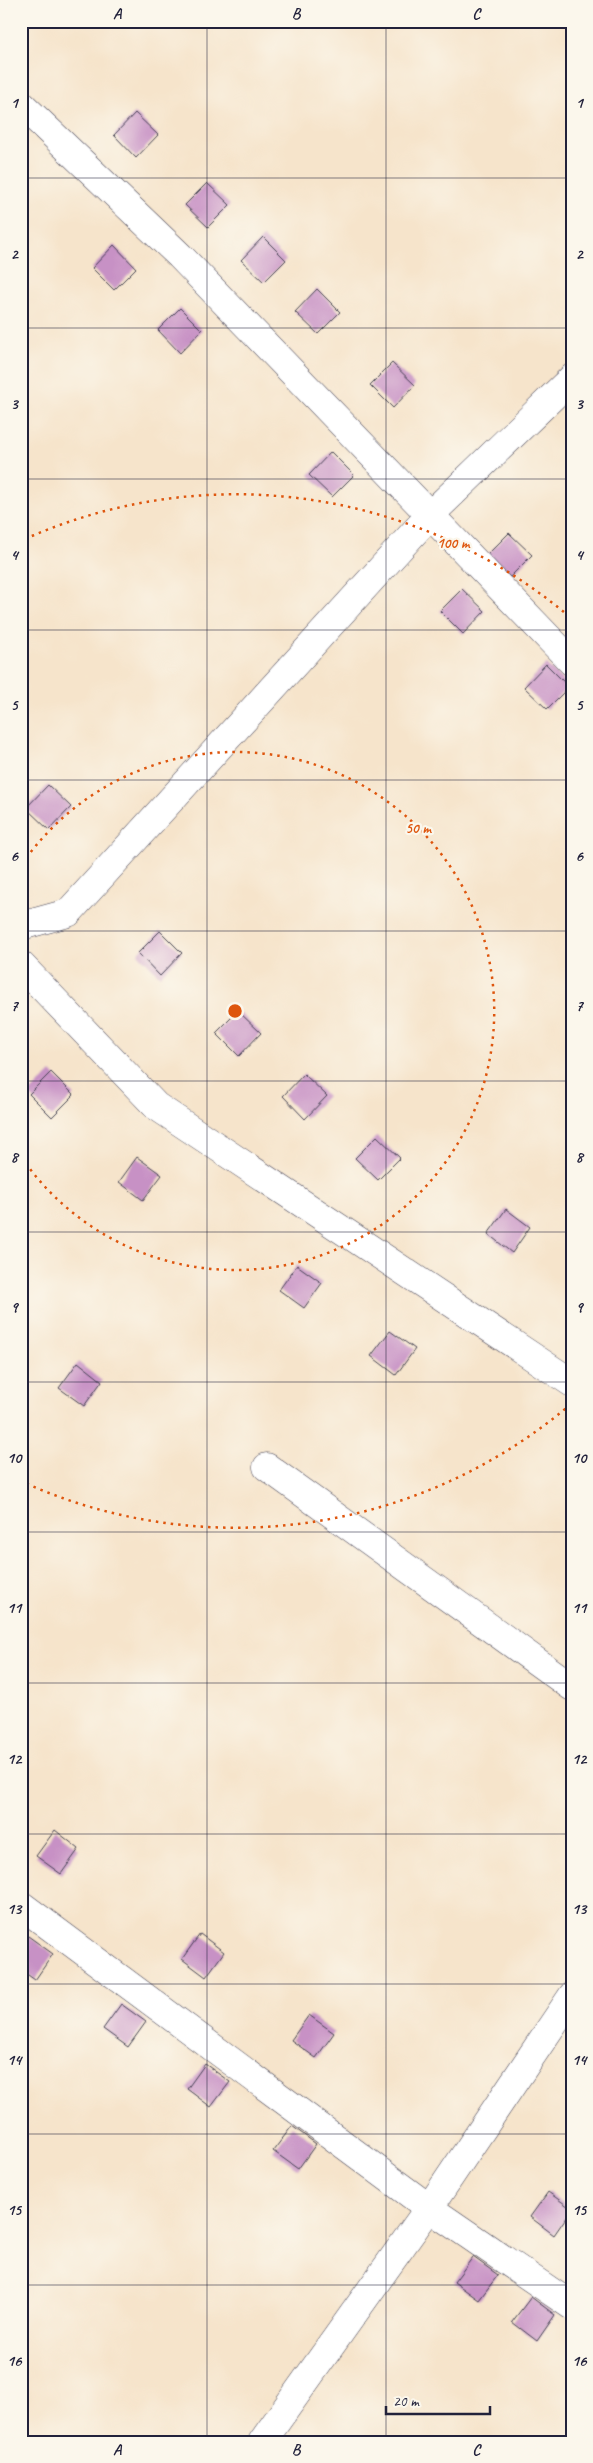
<svg xmlns="http://www.w3.org/2000/svg" width="593" height="2463" viewBox="0 0 593 2463" font-family="Caveat,sans-serif">
<rect width="100%" height="100%" fill="#fbf7ec"/>
<filter id="ink" filterUnits="userSpaceOnUse"><feTurbulence type="fractalNoise" baseFrequency=".02" numOctaves="2"/><feDisplacementMap in="SourceGraphic" scale="10" xChannelSelector="R" yChannelSelector="G"/><feConvolveMatrix kernelMatrix="1 2 1 2 8 2 1 2 1" color-interpolation-filters="sRGB"/></filter>
<filter id="wash" filterUnits="userSpaceOnUse"><feTurbulence type="fractalNoise" baseFrequency=".0096" numOctaves="4" result="noise"/><feDisplacementMap in="SourceGraphic" scale="20" xChannelSelector="R" yChannelSelector="G"/><feGaussianBlur stdDeviation="1.12" result="paint"/><feColorMatrix in="noise" values="0 0 0 0 0 0 0 0 0 0 0 0 0 0 0 0 0 1.4 0 .05"/><feComposite in="paint" operator="in"/></filter>
<g filter="url(#wash)">
<rect width="100%" height="100%" fill="#f6e4cb"/>
<g id="blocks">
<g fill="#c791c5">
<path d="M135 113 158 135 136 158 114 135Z"/>
<path d="M207 183 230 205 208 227 185 205Z"/>
<path d="M263 237 286 260 264 282 241 260Z"/>
<path d="M114 245 136 268 114 290 92 268Z"/>
<path d="M317 289 340 312 318 334 295 312Z"/>
<path d="M180 308 202 330 180 353 158 330Z"/>
<path d="M392 363 415 385 393 408 370 385Z"/>
<path d="M331 452 354 475 332 497 309 475Z"/>
<path d="M509 533 532 555 510 577 487 555Z"/>
<path d="M462 589 485 611 463 634 440 611Z"/>
<path d="M546 664 569 687 547 709 524 687Z"/>
<path d="M48 785 71 807 49 830 26 808Z"/>
<path d="M160 931 182 953 160 976 138 953Z"/>
<path d="M238 1011 261 1033 239 1056 216 1033Z"/>
<path d="M51 1072 74 1095 52 1117 29 1094Z"/>
<path d="M304 1074 327 1096 305 1119 283 1096Z"/>
<path d="M377 1136 400 1158 378 1180 355 1158Z"/>
<path d="M137 1157 162 1175 143 1200 119 1182Z"/>
<path d="M506 1209 530 1227 512 1253 488 1234Z"/>
<path d="M297 1265 322 1283 304 1308 279 1290Z"/>
<path d="M390 1331 415 1349 396 1375 371 1356Z"/>
<path d="M78 1362 102 1381 84 1406 59 1388Z"/>
<path d="M55 1830 79 1849 61 1874 36 1856Z"/>
<path d="M200 1934 224 1952 206 1977 182 1959Z"/>
<path d="M28 1936 53 1954 35 1980 21 1970V1946Z"/>
<path d="M121 2004 146 2022 128 2047 103 2029Z"/>
<path d="M309 2015 334 2033 316 2058 291 2040Z"/>
<path d="M205 2064 230 2082 211 2107 187 2089Z"/>
<path d="M292 2126 316 2144 298 2169 273 2151Z"/>
<path d="M548 2192 572 2209 554 2235 530 2217Z"/>
<path d="M473 2257 498 2275 479 2300 454 2282Z"/>
<path d="M531 2297 555 2315 537 2341 512 2322Z"/>
</g>
</g>
</g>
<g filter="url(#ink)">
<use href="#blocks" fill-opacity="0" stroke="#423f51" stroke-width="1"/>
<g fill="none" stroke-linecap="round" stroke-linejoin="round">
<defs>
<g id="minor">
<path d="M21 104 180 256 572 662"/>
<path d="M21 926 68 913 430 515 572 378"/>
<path d="M21 965 156 1106 572 1383"/>
<path d="M267 1467 572 1687"/>
<path d="M21 1905 429 2208 572 2306"/>
<path d="M262 2442 429 2208 572 1996"/>
</g>
</defs>
<use href="#minor" stroke="#423f51" stroke-width="29"/>
<use href="#minor" stroke="#fff" stroke-width="28"/>
</g>
</g>
<path fill="none" stroke="#22223b" stroke-width="1" stroke-opacity="0.55" d="M207 21V2442M386 21V2442M21 178H572M21 328H572M21 479H572M21 630H572M21 780H572M21 931H572M21 1081H572M21 1232H572M21 1382H572M21 1532H572M21 1683H572M21 1834H572M21 1984H572M21 2134H572M21 2285H572"/>
<g fill="none" stroke="#de560e" stroke-width="2.5" stroke-dasharray="2.5 5">
<path d="M22 864A259 259 0 1 1 22 1158"/>
<path d="M571 1404A517 517 0 0 1 25 1483M25 539A517 517 0 0 1 571 618"/>
</g>
<circle cx="235" cy="1011" r="8" fill="#de560e" stroke="#fbf7ec" stroke-width="2.5"/>
<g font-size="15" text-anchor="middle" font-weight="bold" fill="#de560e" stroke="#fbf7ec" stroke-width="4.5" stroke-linejoin="round" paint-order="stroke">
<text x="453" y="548">100 m</text>
<text x="418" y="833">50 m</text>
</g>
<rect width="593" height="2463" fill="none" stroke="#fbf7ec" stroke-width="55"/>
<path d="M386 2406v8h104v-8" fill="none" stroke="#22223b" stroke-width="2.5"/>
<text x="393" y="2406" font-size="15" fill="#22223b" stroke="#fbf7ec" stroke-width="4" paint-order="stroke">20 m</text>
<rect x="28" y="28" width="538" height="2408" fill="none" stroke="#22223b" stroke-width="2"/>
<g font-size="16" text-anchor="middle" font-weight="bold" fill="#22223b">
<text x="117" y="19">A</text>
<text x="296" y="19">B</text>
<text x="476" y="19">C</text>
<text x="14" y="108">1</text>
<text x="579" y="108">1</text>
<text x="14" y="259">2</text>
<text x="579" y="259">2</text>
<text x="14" y="409">3</text>
<text x="579" y="409">3</text>
<text x="14" y="560">4</text>
<text x="579" y="560">4</text>
<text x="14" y="710">5</text>
<text x="579" y="710">5</text>
<text x="14" y="861">6</text>
<text x="579" y="861">6</text>
<text x="14" y="1011">7</text>
<text x="579" y="1011">7</text>
<text x="14" y="1162">8</text>
<text x="579" y="1162">8</text>
<text x="14" y="1312">9</text>
<text x="579" y="1312">9</text>
<text x="14" y="1463">10</text>
<text x="579" y="1463">10</text>
<text x="14" y="1613">11</text>
<text x="579" y="1613">11</text>
<text x="14" y="1764">12</text>
<text x="579" y="1764">12</text>
<text x="14" y="1914">13</text>
<text x="579" y="1914">13</text>
<text x="14" y="2065">14</text>
<text x="579" y="2065">14</text>
<text x="14" y="2215">15</text>
<text x="579" y="2215">15</text>
<text x="14" y="2366">16</text>
<text x="579" y="2366">16</text>
<text x="117" y="2455">A</text>
<text x="296" y="2455">B</text>
<text x="476" y="2455">C</text>
</g>
</svg>
